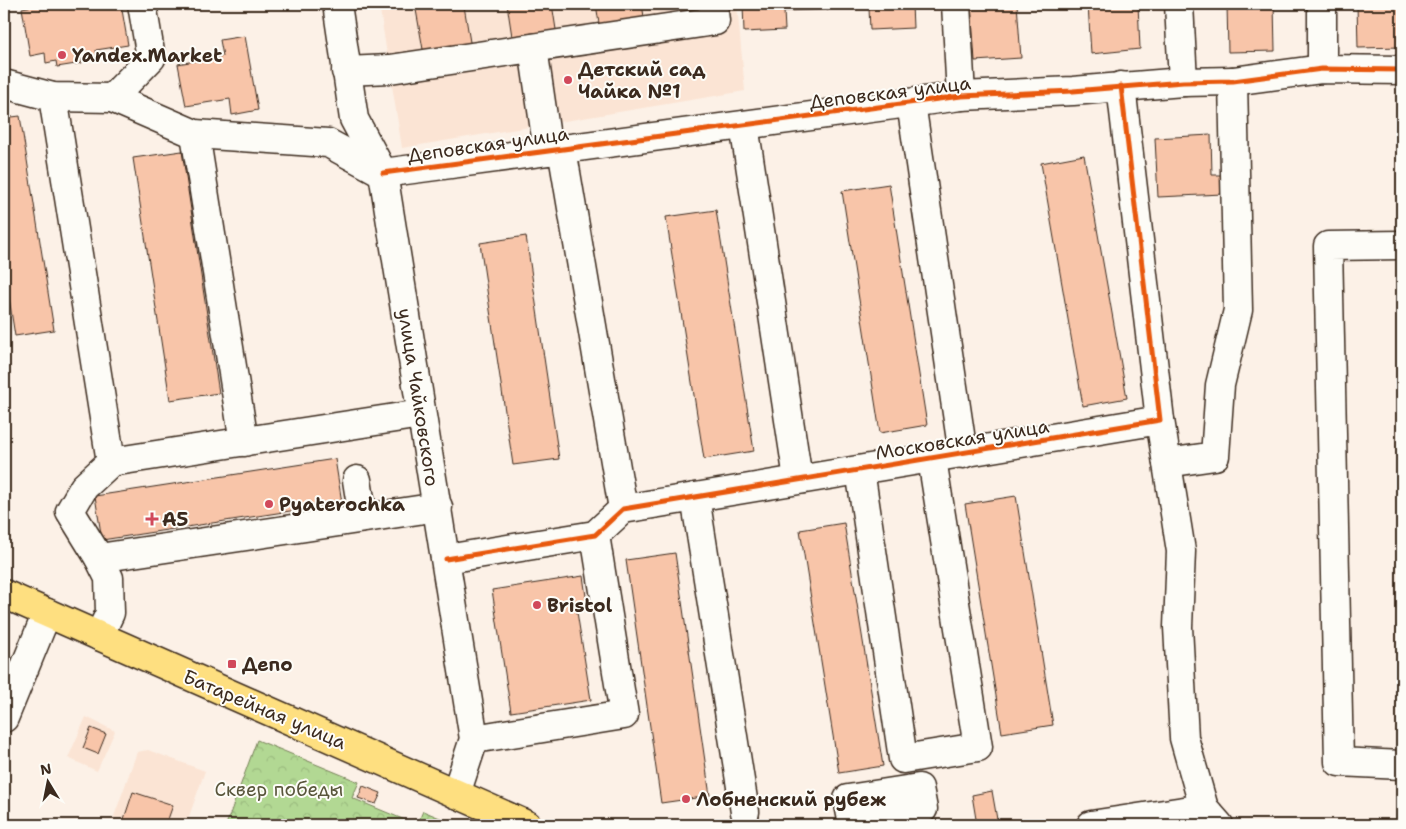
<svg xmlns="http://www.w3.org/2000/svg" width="1406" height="829" viewBox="0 0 1406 829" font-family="'Shantell Sans',sans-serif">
<defs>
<pattern id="park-crowns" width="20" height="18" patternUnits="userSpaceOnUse" patternTransform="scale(1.25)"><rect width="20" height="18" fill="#b2d893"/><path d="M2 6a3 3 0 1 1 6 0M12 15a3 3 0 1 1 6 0" fill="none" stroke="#9aba7e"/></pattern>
</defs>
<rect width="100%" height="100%" fill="#fcf1e7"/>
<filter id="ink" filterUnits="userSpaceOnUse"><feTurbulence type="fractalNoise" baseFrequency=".02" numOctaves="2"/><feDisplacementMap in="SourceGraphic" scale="10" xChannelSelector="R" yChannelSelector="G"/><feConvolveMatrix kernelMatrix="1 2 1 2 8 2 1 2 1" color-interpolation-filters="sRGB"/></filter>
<g filter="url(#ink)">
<g fill="#fbe4d4">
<path d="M379 4H737L745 91 402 148Z"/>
<path d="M86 717 115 731 97 771 68 758Z"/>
<path d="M148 750 205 771 186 825H111L137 752Z"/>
</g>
<path fill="url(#park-crowns)" stroke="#768158" d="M257 740 359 782 352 798 417 825 423 811 457 825H226Z"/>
<g fill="#f8c5a9" stroke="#3b2a1e">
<path d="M39 4H121L128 45 96 50 97 56 81 59 82 63 57 67 56 61 46 63 45 53 30 56 22 8 39 5Z"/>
<path d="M415 4H479L464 6 471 48 424 55Z"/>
<path d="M507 4H552L557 36 513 43Z"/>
<path d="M596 4H642L645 23 600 30Z"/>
<path d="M743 4H912L913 28 870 30 869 8 784 11 785 30 744 32Z"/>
<path d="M971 4H1017L1021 58 975 61Z"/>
<path d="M1088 4H1138L1140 49 1091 54Z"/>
<path d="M1227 4H1274L1275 51 1228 52Z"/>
<path d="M1357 4H1402V47L1358 48Z"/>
<path d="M245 36 258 110 232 115 230 99 186 106 178 64 223 56 220 40Z"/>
<path d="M20 116 54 330 15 336 4 266V118Z"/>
<path d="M1211 135 1212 175H1222L1223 194 1158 197 1155 138Z"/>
<path d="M182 151 219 393 170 400 133 158Z"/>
<path d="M1084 155 1127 398 1083 406 1041 163Z"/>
<path d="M889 184 927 425 880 433 842 191Z"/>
<path d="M716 210 754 451 704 459 666 217Z"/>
<path d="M526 236 559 459 513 465 480 243Z"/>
<path d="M335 459 342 503 102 540 95 496Z"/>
<path d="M1016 496 1053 725 1002 733 965 504Z"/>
<path d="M844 523 883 766 839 773 800 530Z"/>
<path d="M675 553 710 796 661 803 626 560Z"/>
<path d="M583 576 588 610 577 612 591 700 511 712 492 590Z"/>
<path d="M91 728 106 734 98 754 83 748Z"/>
<path d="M363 786 381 793 376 804 358 798Z"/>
<path d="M992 791 998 825H977L972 795Z"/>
<path d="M133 792 173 805 166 825H122Z"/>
</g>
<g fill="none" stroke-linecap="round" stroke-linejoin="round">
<defs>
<g id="minor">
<path d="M337 4 354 119 383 173 474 739 456 794"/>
<path d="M956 4 961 96"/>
<path d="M1179 4 1183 82"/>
<path d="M533 48 548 151"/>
<path d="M1322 69V4"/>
<path d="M346 71 390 69 715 21 713 4"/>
<path d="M4 84 53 97 112 98 195 134 328 143 383 173 961 96 1073 91 1183 82 1233 81 1322 69 1402 70"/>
<path d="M53 97 111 462"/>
<path d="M112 98 151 58 142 4"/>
<path d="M911 103 963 454"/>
<path d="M744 125 798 479"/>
<path d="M195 134 244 442"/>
<path d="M562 149 623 509"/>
<path d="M1402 245 1328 246 1339 762 1402 765"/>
<path d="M1160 420 1181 551 1178 627 1184 738 1204 808 1219 825"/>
<path d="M1167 463 1215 456 1220 385 1238 310 1233 81"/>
<path d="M860 470 903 759 978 747 932 459"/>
<path d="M357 480 363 518"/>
<path d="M695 497 745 812"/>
<path d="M99 558 438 507"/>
<path d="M446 559 595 535 623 509 1160 420 1121 86"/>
<path d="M99 636 110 613 109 578 99 558 70 511 84 487 111 462 421 414"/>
<path d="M4 718 47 613"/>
<path d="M474 739 624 715 595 535"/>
<path d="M919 788 923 809 852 820 848 799Z"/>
<path d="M1091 825 1204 808"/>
</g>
<path id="major" d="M4 594 527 825"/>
</defs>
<use href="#minor" stroke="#3b2a1e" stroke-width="31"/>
<use href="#major" stroke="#3b2a1e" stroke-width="31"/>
<use href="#minor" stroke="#fdfcf7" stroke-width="28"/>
<use href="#major" stroke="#fedf80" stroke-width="28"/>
<defs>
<g id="cycleway">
<path d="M383 173 961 96 1073 91 1183 82 1233 81 1322 69 1402 70"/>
<path d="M446 559 595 535 623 509 1160 420 1121 86"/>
</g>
</defs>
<use href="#cycleway" stroke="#fdfcf7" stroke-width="8"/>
<use href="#cycleway" stroke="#e8590c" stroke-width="5"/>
</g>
</g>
<g fill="#d1495b" stroke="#fdfcf7" stroke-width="2">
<circle cx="62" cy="55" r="5"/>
<circle cx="568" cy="80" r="5"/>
<circle cx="269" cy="504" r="5"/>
<path d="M149.5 511.5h5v5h5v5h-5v5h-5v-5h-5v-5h5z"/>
<circle cx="537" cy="605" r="5"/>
<rect x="227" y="659" width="10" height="10" rx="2.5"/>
<circle cx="686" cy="799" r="5"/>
</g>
<g text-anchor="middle" stroke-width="4" stroke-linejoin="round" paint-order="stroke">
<g font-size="19" font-weight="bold" fill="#3b2a1e" stroke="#fdfcf7" text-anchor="start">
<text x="72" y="62">Yandex.Market</text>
<text x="578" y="76">Детский сад<tspan x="578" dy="22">Чайка №1</tspan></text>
<text x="279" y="511">Pyaterochka</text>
<text x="162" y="526">А5</text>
<text x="547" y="612">Bristol</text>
<text x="242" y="671">Депо</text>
<text x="696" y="806">Лобненский рубеж</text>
</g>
<g font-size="19" fill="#3b2a1e" stroke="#fdfcf7">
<text transform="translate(890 92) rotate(-7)" y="7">Деповская улица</text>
<text transform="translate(488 144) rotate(-8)" y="7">Деповская улица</text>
<text transform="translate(419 397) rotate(81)" y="7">улица Чайковского</text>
<text transform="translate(962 439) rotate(-9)" y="7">Московская улица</text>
<text transform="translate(265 709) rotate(23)" y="7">Батарейная улица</text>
</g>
<g font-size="19" fill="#59563b" stroke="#fdfcf7">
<text x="279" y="796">Сквер победы</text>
</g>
</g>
<rect width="1406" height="829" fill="none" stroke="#fdfcf7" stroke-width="20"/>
<rect x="10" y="10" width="1386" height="809" fill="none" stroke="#3b2a1e" stroke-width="2" filter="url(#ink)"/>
<g transform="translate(48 782) rotate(350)" stroke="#fdfcf7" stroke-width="4" paint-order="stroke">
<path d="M0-4L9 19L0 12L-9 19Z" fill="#3b2a1e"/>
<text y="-8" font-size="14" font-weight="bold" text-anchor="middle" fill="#3b2a1e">N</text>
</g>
</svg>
